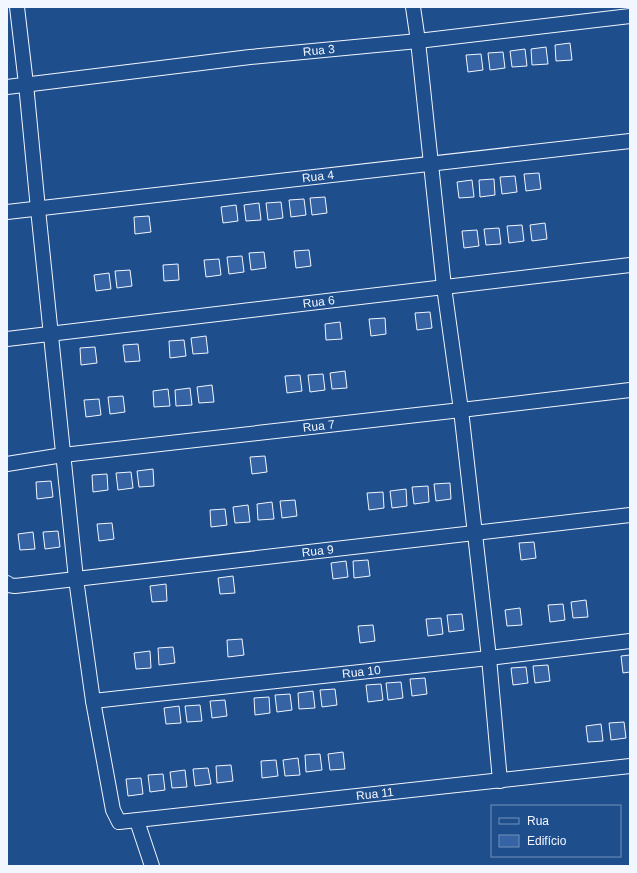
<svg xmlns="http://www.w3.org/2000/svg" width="637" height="873" viewBox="0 0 637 873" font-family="Arial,sans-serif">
<rect width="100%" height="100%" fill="#1f4e8c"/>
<g fill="#3563a3" stroke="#f2f6ff">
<path d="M570 43 572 60 556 61 555 45Z"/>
<path d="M546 47 548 64 532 65 531 49Z"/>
<path d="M525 49 527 66 512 67 510 51Z"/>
<path d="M503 52 505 68 490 70 488 53Z"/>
<path d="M481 54 483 70 468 72 466 55Z"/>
<path d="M539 173 541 189 526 191 524 174Z"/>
<path d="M515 176 517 192 502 194 500 177Z"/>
<path d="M494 179 495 195 480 197 479 180Z"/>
<path d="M472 180 474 197 459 198 457 182Z"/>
<path d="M325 197 327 213 312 215 310 198Z"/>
<path d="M304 199 306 215 291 217 289 200Z"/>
<path d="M281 202 283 218 268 220 266 203Z"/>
<path d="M259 203 261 220 246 221 244 205Z"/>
<path d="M236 205 238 221 223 223 221 207Z"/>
<path d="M149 216 151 232 135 234 134 217Z"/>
<path d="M545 223 547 239 532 241 530 225Z"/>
<path d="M522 225 524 241 509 243 507 226Z"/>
<path d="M499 228 501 244 486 245 484 229Z"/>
<path d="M477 230 479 246 464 248 462 231Z"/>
<path d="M309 250 311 266 296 268 294 251Z"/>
<path d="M264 252 266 268 251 270 249 253Z"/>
<path d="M242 256 244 272 229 274 227 257Z"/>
<path d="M219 259 221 275 206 277 204 260Z"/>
<path d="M178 264 179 280 164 281 163 265Z"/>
<path d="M130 270 132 286 117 288 115 271Z"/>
<path d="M109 273 111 289 96 291 94 275Z"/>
<path d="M430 312 432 328 417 330 415 313Z"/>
<path d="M385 318 386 334 371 336 369 319Z"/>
<path d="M340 322 342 339 326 340 325 324Z"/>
<path d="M206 336 208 353 193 354 191 338Z"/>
<path d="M184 340 186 356 170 358 169 341Z"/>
<path d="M138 344 140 361 125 362 123 345Z"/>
<path d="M95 347 97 363 81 365 80 348Z"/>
<path d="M345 371 347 388 332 389 330 373Z"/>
<path d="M323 374 325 390 310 392 308 375Z"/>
<path d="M300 375 302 391 287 393 285 376Z"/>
<path d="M212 385 214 402 199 403 197 387Z"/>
<path d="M190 388 192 405 176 406 175 390Z"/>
<path d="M168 389 170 406 154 407 153 391Z"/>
<path d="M123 396 125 412 110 414 108 397Z"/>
<path d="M99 399 101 415 86 417 84 400Z"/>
<path d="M265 456 267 472 252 474 250 457Z"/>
<path d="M153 469 154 486 139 487 137 471Z"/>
<path d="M131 472 133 488 118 490 116 473Z"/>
<path d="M107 474 108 490 93 492 92 475Z"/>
<path d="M51 481 53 497 37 499 36 482Z"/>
<path d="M450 483 451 499 436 501 434 484Z"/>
<path d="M428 486 429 502 414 504 412 487Z"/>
<path d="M406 489 407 506 392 508 390 491Z"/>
<path d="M383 492 384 508 369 510 367 493Z"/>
<path d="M295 500 297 516 282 518 280 501Z"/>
<path d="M272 502 274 519 258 520 257 504Z"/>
<path d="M248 505 250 522 235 523 233 507Z"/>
<path d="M225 509 227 525 211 527 210 510Z"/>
<path d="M112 523 114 539 99 541 97 524Z"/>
<path d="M58 531 60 547 45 549 43 532Z"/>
<path d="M33 532 35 549 20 550 18 534Z"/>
<path d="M534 542 536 558 521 560 519 543Z"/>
<path d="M368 560 370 576 354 578 353 561Z"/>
<path d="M346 561 348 577 333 579 331 563Z"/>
<path d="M233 576 235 593 220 594 218 578Z"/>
<path d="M166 584 167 601 152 602 150 586Z"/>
<path d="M586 600 588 617 573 618 571 602Z"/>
<path d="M563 604 565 620 550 622 548 605Z"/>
<path d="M520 608 522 625 507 626 505 610Z"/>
<path d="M462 614 464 630 449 632 447 615Z"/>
<path d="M441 618 443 634 428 636 426 619Z"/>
<path d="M373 625 375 641 360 643 358 626Z"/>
<path d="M242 639 244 655 228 657 227 640Z"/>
<path d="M173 647 175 663 159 665 158 648Z"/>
<path d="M150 651 151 668 136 669 134 653Z"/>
<path d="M630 655V672L623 673 621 656Z"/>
<path d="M548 665 550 681 535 683 533 666Z"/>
<path d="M526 667 528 683 513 685 511 668Z"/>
<path d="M425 678 427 694 412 696 410 679Z"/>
<path d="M401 682 403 698 388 700 386 683Z"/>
<path d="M381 684 383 700 368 702 366 685Z"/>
<path d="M335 689 337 705 322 707 320 690Z"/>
<path d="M313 691 315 708 299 709 298 693Z"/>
<path d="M290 694 292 710 277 712 275 695Z"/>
<path d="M269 697 270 713 255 715 254 698Z"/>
<path d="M225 700 227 716 212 718 210 701Z"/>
<path d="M200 705 202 721 187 722 185 706Z"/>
<path d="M179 706 181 723 166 724 164 708Z"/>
<path d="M624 722 626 738 611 740 609 723Z"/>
<path d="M601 724 603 741 588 742 586 726Z"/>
<path d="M343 752 345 769 330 770 328 754Z"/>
<path d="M320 754 322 770 306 772 305 755Z"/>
<path d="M298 758 300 775 285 776 283 760Z"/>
<path d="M276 760 278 776 262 778 261 761Z"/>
<path d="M231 765 233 781 217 783 216 766Z"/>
<path d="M208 768 211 784 195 786 193 769Z"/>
<path d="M185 770 187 787 172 788 170 772Z"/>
<path d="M163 774 165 790 150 792 148 775Z"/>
<path d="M141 778 143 794 128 796 126 779Z"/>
</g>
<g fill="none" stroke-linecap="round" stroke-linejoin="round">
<defs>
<g id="minor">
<path id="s1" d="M17 7 26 84 38 209 76 579 93 701 113 810 119 822 630 766"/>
<path d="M413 7 418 41 444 287 461 410 489 658 500 781"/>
<path id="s2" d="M7 87 250 57 418 41 630 16"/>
<path id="s3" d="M7 212 630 141"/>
<path id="s4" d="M7 339 630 265"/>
<path id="s5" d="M7 464 63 455 461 410 630 390"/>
<path id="s6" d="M7 583 8 585 15 586 630 515"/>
<path id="s7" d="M93 701 489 658 630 641"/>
<path d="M137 821 152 866"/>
</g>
</defs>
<use href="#minor" stroke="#f2f6ff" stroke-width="16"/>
<use href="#minor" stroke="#1f4e8c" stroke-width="14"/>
</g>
<g text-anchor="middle" stroke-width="3" stroke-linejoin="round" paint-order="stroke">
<g font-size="12" fill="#f2f6ff" stroke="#1f4e8c">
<text dy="4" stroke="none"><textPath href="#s2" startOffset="314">Rua 3</textPath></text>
<text dy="4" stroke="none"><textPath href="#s3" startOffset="313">Rua 4</textPath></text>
<text dy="4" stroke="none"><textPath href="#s4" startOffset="314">Rua 6</textPath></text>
<text dy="4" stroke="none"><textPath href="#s5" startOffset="314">Rua 7</textPath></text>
<text dy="4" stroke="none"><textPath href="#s6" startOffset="314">Rua 9</textPath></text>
<text dy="4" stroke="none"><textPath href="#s7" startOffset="270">Rua 10</textPath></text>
<text dy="4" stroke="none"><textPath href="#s1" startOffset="1080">Rua 11</textPath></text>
</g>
</g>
<rect width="637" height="873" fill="none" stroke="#f2f6ff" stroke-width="16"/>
<rect x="491" y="805" width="130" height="52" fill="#1f4e8c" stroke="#7391ba"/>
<rect x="499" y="818" width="20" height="6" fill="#1f4e8c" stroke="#7391ba"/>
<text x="527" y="825" font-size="12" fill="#f2f6ff">Rua</text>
<rect x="499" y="835" width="20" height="12" fill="#3563a3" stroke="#7391ba"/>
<text x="527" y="845" font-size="12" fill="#f2f6ff">Edifício</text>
</svg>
